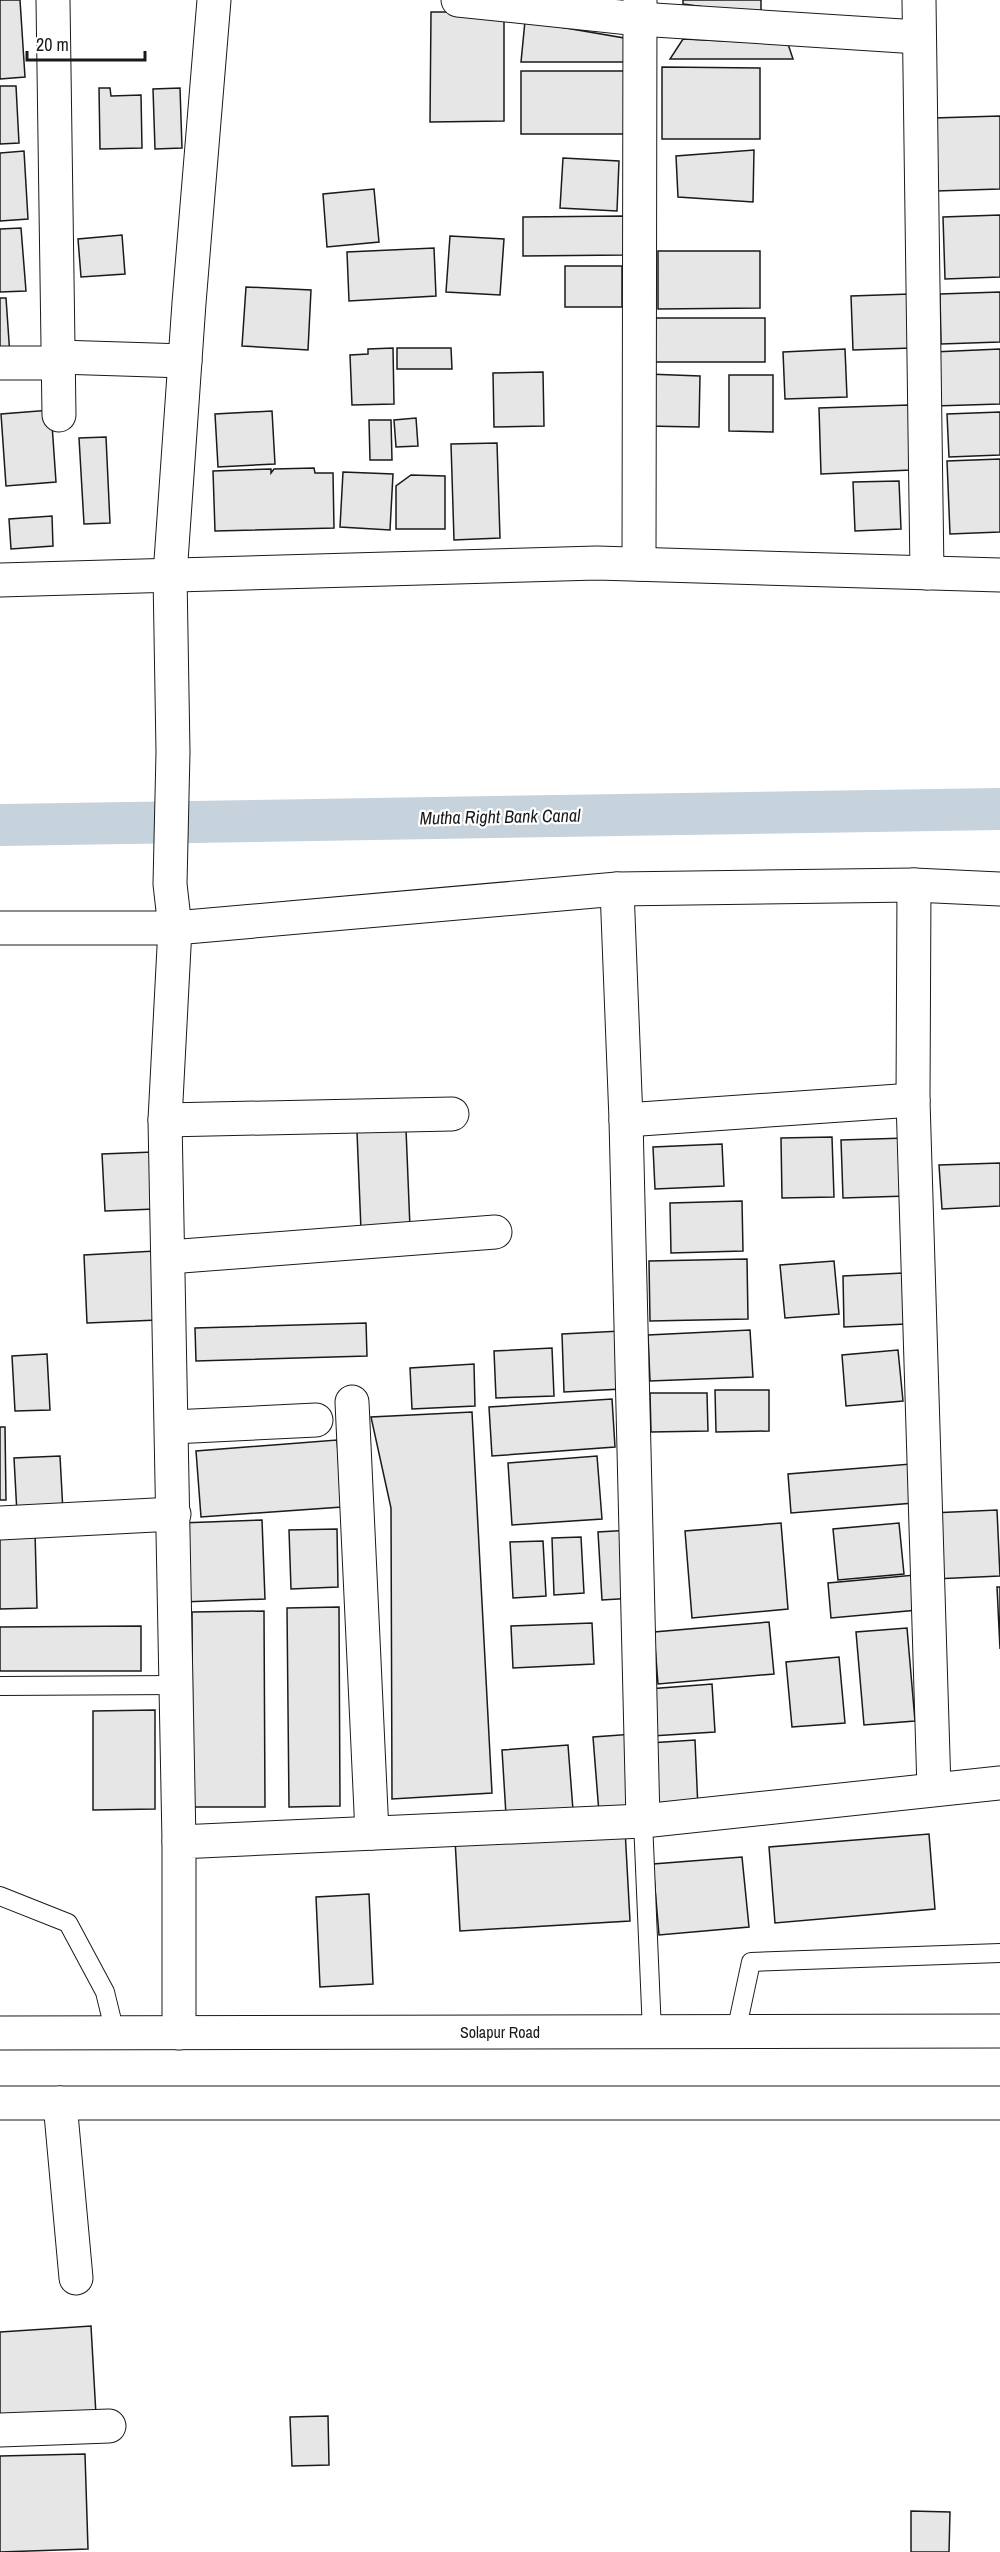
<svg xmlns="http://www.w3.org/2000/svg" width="1000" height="2552" viewBox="0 0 1000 2552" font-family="'Archivo Narrow',sans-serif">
<rect width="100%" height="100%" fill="#fff"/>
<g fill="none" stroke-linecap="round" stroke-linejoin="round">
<path stroke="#c6d2dc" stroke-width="42" d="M0 825 1000 809"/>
</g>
<g fill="#e6e6e6" stroke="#1a1a1a" stroke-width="1.5">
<path d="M0 0H20L25 77 0 79Z"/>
<path d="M683 0H761V15L683 4Z"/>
<path d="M431 12H504V121L430 122Z"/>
<path d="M525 21 624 38 625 62H521Z"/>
<path d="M683 39 788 44 793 59H670Z"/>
<path d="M662 67 760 68V139H662Z"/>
<path d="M521 71H633L634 134H521Z"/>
<path d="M0 86H16L19 143 0 144Z"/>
<path d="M99 88H110L111 96 141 95 142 148 100 149Z"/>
<path d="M180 88 182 148 155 149 153 89Z"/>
<path d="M1000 116V189L936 191 934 118Z"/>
<path d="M754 150 753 202 678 197 676 156Z"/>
<path d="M24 151 28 219 0 221V153Z"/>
<path d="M563 158 619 161 617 211 560 208Z"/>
<path d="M374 189 379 242 327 247 323 194Z"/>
<path d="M1000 215V277L945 279 943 217Z"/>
<path d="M624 216 625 255 523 256V217Z"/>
<path d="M21 228 26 291 0 292V229Z"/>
<path d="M122 235 125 274 81 277 78 239Z"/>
<path d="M450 236 504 239 500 295 446 292Z"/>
<path d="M434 248 436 296 349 301 347 252Z"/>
<path d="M658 251H760V308L658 309Z"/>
<rect x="565" y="266" width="57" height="41"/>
<path d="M246 287 311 290 308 350 242 346Z"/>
<path d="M1000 292V342L941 344 940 294Z"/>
<path d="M910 294 912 348 853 350 851 296Z"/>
<path d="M0 298H6L10 356H0Z"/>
<rect x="647" y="318" width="118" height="44"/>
<path d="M393 348 394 404 352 405 350 355 368 354V349Z"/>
<path d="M397 348H451L452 369H397Z"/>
<path d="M845 349 847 397 785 399 783 352Z"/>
<path d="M1000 349V404L935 406 933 352Z"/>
<path d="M543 372 544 426 494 427 493 373Z"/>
<path d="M647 374 700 376 699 427 645 426Z"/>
<path d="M729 375H773V432L729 431Z"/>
<path d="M909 405 911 470 821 474 819 408Z"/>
<path d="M51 410 56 482 6 486 1 414Z"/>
<path d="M272 411 275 464 218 467 215 414Z"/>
<path d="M1000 412V455L949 457 947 414Z"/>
<path d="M416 418 418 446 396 447 394 420Z"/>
<path d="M369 420H391L392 460H370Z"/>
<path d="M106 437 110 523 84 524 79 438Z"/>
<path d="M497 443 500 538 454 540 451 444Z"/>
<path d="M1000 459V532L950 534 947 461Z"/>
<path d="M314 468 315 473H333L334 528 215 531 213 471 271 469V473L274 469Z"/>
<path d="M343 472 393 474 390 530 340 527Z"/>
<path d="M411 475 445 476V529H396V486Z"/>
<path d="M899 481 901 529 855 531 853 482Z"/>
<path d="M52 516 53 546 11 549 9 519Z"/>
<path d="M406 1129 410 1228 361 1230 357 1132Z"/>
<path d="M832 1137 834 1197 782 1198 781 1138Z"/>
<path d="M906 1138 907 1196 843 1198 841 1140Z"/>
<path d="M722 1144 724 1186 655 1189 653 1147Z"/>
<path d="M153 1152 155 1209 105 1211 102 1154Z"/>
<path d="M1000 1163V1206L942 1209 939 1165Z"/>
<path d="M742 1201 743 1251 671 1253 670 1203Z"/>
<path d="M155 1251 158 1320 87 1323 84 1255Z"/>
<path d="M747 1259 748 1319 650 1321 649 1261Z"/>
<path d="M834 1261 839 1314 785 1318 780 1265Z"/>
<path d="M903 1273 906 1324 844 1327 843 1276Z"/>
<path d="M366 1323 367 1356 196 1361 195 1328Z"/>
<path d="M750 1330 753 1377 650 1381 648 1335Z"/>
<path d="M621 1331 622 1389 564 1392 562 1334Z"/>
<path d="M552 1348 554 1396 496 1398 494 1351Z"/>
<path d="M898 1350 903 1401 846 1406 842 1355Z"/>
<path d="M47 1354 50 1410 15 1411 12 1356Z"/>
<path d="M474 1364 475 1406 412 1409 410 1368Z"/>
<path d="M715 1390H769V1431L716 1432Z"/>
<path d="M650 1393H707L708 1431 651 1432Z"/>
<path d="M612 1399 615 1447 492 1456 489 1407Z"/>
<path d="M472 1412 492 1793 392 1799 391 1508 371 1417Z"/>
<path d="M0 1427H5L6 1500H0Z"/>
<path d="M337 1440 342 1507 201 1517 196 1451Z"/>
<path d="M60 1456 63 1512 17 1514 14 1458Z"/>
<path d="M597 1456 602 1519 512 1525 508 1463Z"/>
<path d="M911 1464 914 1503 791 1513 788 1474Z"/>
<path d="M997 1510 1000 1576 934 1579 931 1513Z"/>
<path d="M262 1520 265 1599 182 1602 180 1523Z"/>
<path d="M781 1523 788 1609 692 1618 685 1531Z"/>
<path d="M899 1523 904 1574 838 1580 833 1529Z"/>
<path d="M337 1529 338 1587 291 1589 289 1530Z"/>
<path d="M631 1530 635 1598 602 1600 598 1532Z"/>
<path d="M35 1532 37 1608 0 1609V1533Z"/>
<path d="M581 1537 584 1593 554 1595 552 1538Z"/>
<path d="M543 1541 546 1596 513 1598 510 1542Z"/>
<path d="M915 1575 918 1610 831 1618 828 1583Z"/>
<path d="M997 1587H1000V1649Z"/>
<path d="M339 1607 340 1806 289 1807 287 1608Z"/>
<path d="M264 1611 265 1807H193L192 1612Z"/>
<path d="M769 1622 774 1674 658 1684 654 1632Z"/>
<path d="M592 1623 594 1664 513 1668 511 1626Z"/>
<path d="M141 1626V1671H0V1627Z"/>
<path d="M907 1628 915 1721 864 1725 856 1632Z"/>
<path d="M839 1657 845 1723 792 1727 786 1662Z"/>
<path d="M712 1684 715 1732 652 1736 648 1689Z"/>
<path d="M155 1710V1809L93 1810V1711Z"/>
<path d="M634 1734 639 1811 599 1813 593 1737Z"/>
<path d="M695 1740 698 1809 652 1811 649 1743Z"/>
<path d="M568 1745 573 1810 506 1815 502 1750Z"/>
<path d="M625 1829 630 1921 460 1931 455 1839Z"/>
<path d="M929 1834 935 1909 775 1923 769 1847Z"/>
<path d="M742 1857 749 1927 659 1935 653 1864Z"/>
<path d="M369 1894 373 1984 320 1987 316 1897Z"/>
<path d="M91 2326 96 2415 0 2421V2332Z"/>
<path d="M328 2416 329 2465 292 2466 290 2417Z"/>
<path d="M85 2454 88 2549 0 2552V2456Z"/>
<path d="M911 2511 950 2512 949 2552H911Z"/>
</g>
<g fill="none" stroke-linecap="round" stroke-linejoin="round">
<defs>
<g id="service">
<path d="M0 1686 176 1685"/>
<path d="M643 1821 652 2032"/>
<path d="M0 1896 68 1923 105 1992 115 2033"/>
<path d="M736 2032 751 1962 1000 1953"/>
</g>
<g id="minor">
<path d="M53 0 59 415"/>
<path d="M458 0 639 19 918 37"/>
<path d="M919 0 927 573"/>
<path d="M58 357 185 361"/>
<path d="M0 363H59"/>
<path d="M639 564 640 0"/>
<path d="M0 580 597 563 1000 575"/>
<path d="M914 885 913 1100 934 1789"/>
<path d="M617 889 626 1120 643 1821"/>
<path d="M0 928H175L617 889 914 885 1000 889"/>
<path d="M165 1120 452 1114"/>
<path d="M626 1120 913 1100"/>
<path d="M169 1257 495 1232"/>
<path d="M352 1402 372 1833"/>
<path d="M172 1427 316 1420"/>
<path d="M0 1523 174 1514"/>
<path d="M179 1842 165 1120 175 928 170 884 173 752 170 575 189 303 214 0"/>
<path d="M179 2033V1842L643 1821 1000 1783"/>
<path d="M60 2103 76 2278"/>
<path d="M0 2430 109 2426"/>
</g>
<g id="trunk">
<path d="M0 2033 1000 2031"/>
<path d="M0 2103H1000"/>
</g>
</defs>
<use href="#service" stroke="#1a1a1a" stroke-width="20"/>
<use href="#minor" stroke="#1a1a1a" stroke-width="35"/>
<use href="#trunk" stroke="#1a1a1a" stroke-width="35"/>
<use href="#service" stroke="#fff" stroke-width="18"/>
<use href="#minor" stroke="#fff" stroke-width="33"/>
<use href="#trunk" stroke="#fff" stroke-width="33"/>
</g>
<g text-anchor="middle" stroke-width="4.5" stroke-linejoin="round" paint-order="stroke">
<g font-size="16" fill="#1a1a1a" stroke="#fff">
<text x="500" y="2038">Solapur Road</text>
</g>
<g font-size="18" font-style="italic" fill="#1a1a1a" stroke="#fff">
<text transform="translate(500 817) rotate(-1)" y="6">Mutha Right Bank Canal</text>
</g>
</g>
<path d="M27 51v9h118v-9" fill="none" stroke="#1a1a1a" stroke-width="3"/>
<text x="36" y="51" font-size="18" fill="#1a1a1a" stroke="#ffffff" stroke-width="4.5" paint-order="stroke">20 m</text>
</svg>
